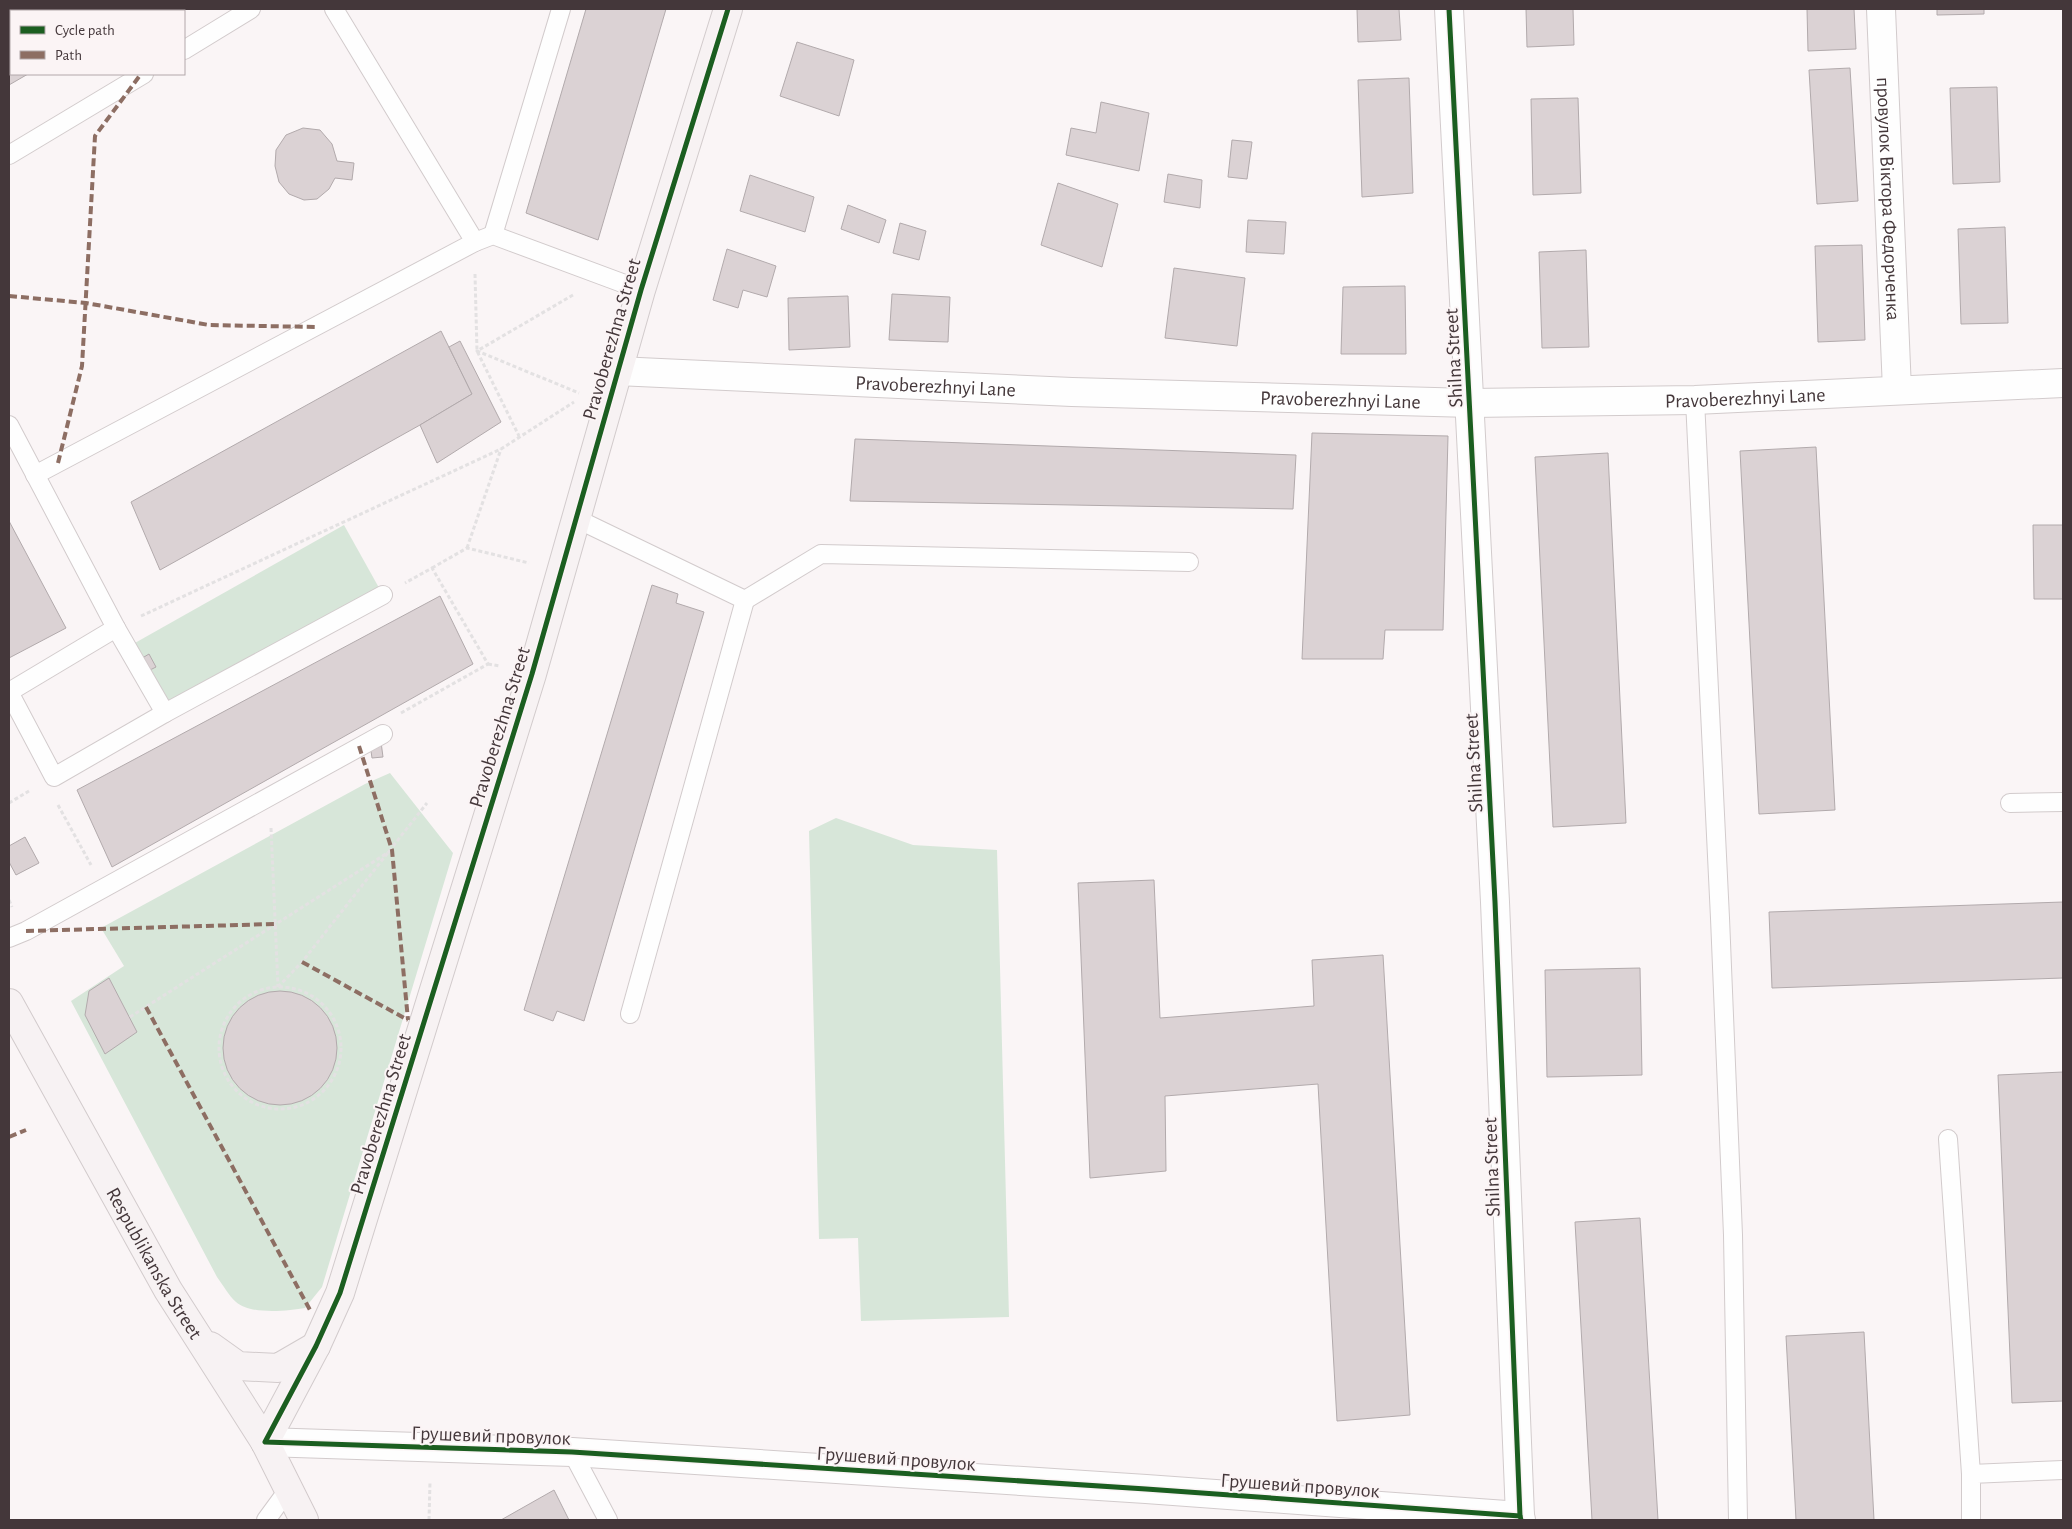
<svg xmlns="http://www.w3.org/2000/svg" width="2072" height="1529" viewBox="0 0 2072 1529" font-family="'Alegreya Sans',sans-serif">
<rect width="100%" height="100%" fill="#faf5f6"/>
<g fill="#d7e6d9">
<path d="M344 525 383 595 165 713 126 648Z"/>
<path d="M390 773 453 853 322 1287 305 1308C288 1311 250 1315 236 1302 229 1296 223 1285 217 1277L71 1001 124 966 101 928 365 784Z"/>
<path d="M836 818 913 845 997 850 1009 1317 861 1321 858 1238 819 1239 809 831Z"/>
</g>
<g fill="#dbd2d4" stroke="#b2aaac">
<path d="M9 9H148L143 11H11V74H28L9 85Z"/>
<path d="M586 9H666L598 240 526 213Z"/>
<path d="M1357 9H1399L1401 40 1358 42Z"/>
<path d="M1526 9H1573L1574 45 1527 47Z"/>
<path d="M1807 9H1854L1856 49 1808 51Z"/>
<path d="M1937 9H1984V14L1937 15Z"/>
<path d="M797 42 854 60 839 116 780 96Z"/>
<path d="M1850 68 1858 201 1817 204 1809 70Z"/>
<path d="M1409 78 1413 193 1362 197 1358 80Z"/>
<path d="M1997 87 2000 182 1953 184 1950 88Z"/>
<path d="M1578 98 1581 193 1533 195 1531 99Z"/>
<path d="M1101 102 1149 113 1139 171 1066 155 1071 128 1096 133Z"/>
<path d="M303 128 320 130 332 144 337 161 354 163 352 180 335 178 329 189 317 199 304 200 289 194 279 182 275 166 276 150 286 135Z"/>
<path d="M1232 140 1252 142 1247 179 1228 177Z"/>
<path d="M1168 174 1202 180 1200 208 1164 202Z"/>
<path d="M750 175 814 197 805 232 740 211Z"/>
<path d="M1058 183 1118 204 1102 267 1041 245Z"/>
<path d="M848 205 886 220 879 243 841 229Z"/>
<path d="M1248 220 1286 222 1284 254 1246 252Z"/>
<path d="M900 223 926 231 919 260 893 253Z"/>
<path d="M2005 227 2008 323 1961 324 1958 229Z"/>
<path d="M1862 245 1865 340 1818 342 1815 246Z"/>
<path d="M727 249 776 266 767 297 743 290 738 308 713 300Z"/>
<path d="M1586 250 1589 347 1542 348 1539 252Z"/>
<path d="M1174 268 1245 278 1237 346 1165 338Z"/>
<path d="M1405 286 1406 354H1341L1343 287Z"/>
<path d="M892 294 950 297 948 342 889 340Z"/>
<path d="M848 296 850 347 789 350 788 298Z"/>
<path d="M441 331 472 394 420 425 160 570 131 502Z"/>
<path d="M460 341 501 422 437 463 420 425 472 394 449 347Z"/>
<path d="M1312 433 1448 436 1443 630H1385L1383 659H1302Z"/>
<path d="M855 439 1296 455 1293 509 850 501Z"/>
<path d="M1816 447 1835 810 1759 814 1740 451Z"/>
<path d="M1608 453 1626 823 1553 827 1535 457Z"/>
<path d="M9 521 66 628 9 658Z"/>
<path d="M2033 525H2063V599H2034Z"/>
<path d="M652 585 678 594 676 603 704 612 584 1021 557 1011 553 1021 524 1010Z"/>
<path d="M440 596 473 664 112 867 77 790Z"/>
<path d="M149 654 156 667 146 672 139 660Z"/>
<path d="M381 742 383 757 372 758 370 744Z"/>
<path d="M25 837 39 863 16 875 9 862V846Z"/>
<path d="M1154 880 1160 1018 1314 1006 1312 960 1383 955 1410 1415 1337 1421 1318 1084 1165 1096 1166 1171 1090 1178 1078 883Z"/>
<path d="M2063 902V978L1772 988 1769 912Z"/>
<path d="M1640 968 1642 1075 1547 1077 1545 970Z"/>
<path d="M109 978 137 1032 105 1054 85 1015 89 991Z"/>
<circle cx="280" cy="1048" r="57"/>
<path d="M2063 1072V1401L2012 1403 1998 1075Z"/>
<path d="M1640 1218 1658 1520H1592L1575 1222Z"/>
<path d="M1864 1332 1874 1520H1796L1786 1336Z"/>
<path d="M554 1490 569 1520H501Z"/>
</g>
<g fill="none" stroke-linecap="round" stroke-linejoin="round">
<defs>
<g id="lane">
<path d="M334 9 475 242"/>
<path d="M184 50 251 9"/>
<path d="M9 155 144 74"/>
<path d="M493 235 561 9"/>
<path d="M1695 400 1720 918 1733 1235 1738 1520"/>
<path d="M9 425 116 628"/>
<path d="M35 475 475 242 493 235 641 290"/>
<path d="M575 518 745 600 630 1014"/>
<path d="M745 600 821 554 1189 562"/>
<path d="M9 692 116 628 165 713 383 595"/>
<path d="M9 692 54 777 165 713"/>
<path d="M2010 803 2063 802"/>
<path d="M9 938 26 931 383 734"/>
<path d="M1948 1139 1971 1474"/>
<path d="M572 1452 608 1520"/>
<path d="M266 1520 288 1490"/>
<path d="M1971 1520V1474L2063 1470"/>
</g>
<g id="street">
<path d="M1449 9 1495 902 1520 1516"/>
<path id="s1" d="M1881 9 1897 390"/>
<path id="s2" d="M617 371 1072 392 1471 403 1695 400 2063 383"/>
<path d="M265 1442 572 1452 1146 1489 1520 1516 1521 1520"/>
</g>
<g id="secondary">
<path id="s3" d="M9 1003 168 1290 265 1442 304 1520"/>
<path d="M210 1346 238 1366 278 1368 316 1346"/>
<path d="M265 1442 316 1346 340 1293 532 674 641 290 728 9"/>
</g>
</defs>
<use href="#lane" stroke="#d2cbcc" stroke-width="20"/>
<use href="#street" stroke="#d2cbcc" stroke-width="30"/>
<use href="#secondary" stroke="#d2cbcc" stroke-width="30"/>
<g stroke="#e3e1e2" stroke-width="3" stroke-dasharray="4 2.5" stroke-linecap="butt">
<path d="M475 274 477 351 519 436"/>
<path d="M573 295 477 351 579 393"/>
<path d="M467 548 501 449"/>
<path d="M432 568 467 548 529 563"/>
<path d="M141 616 501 449 574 402"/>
<path d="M488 664 500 666"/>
<path d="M401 713 488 664 432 568 405 583"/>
<path d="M9 803 29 791"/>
<path d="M58 805 91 865"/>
<path d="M271 828 278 987"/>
<path d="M9 900 12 907"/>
<path d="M278 987 302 962 427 803"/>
<circle cx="280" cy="1048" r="61"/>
<path d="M130 1017 392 850"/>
<path d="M429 1520 430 1482"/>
</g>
<use href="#lane" stroke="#fefefe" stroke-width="18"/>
<use href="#street" stroke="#fefefe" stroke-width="28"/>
<use href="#secondary" stroke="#f7f2f3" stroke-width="28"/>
<g stroke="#8d6e63" stroke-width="4" stroke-dasharray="8 4" stroke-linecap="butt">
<path d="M174 11 178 9"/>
<path d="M9 296 86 303 209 325 315 327"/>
<path d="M58 463 82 366 95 136 141 74"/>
<path d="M359 746 392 850 408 1020"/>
<path d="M26 931 275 924"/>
<path d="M302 962 408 1020"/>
<path d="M146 1007 310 1310"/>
<path d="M9 1137 26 1130"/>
</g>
<defs>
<g id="cycleway">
<path d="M728 9 641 290 532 674 340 1293 316 1346 265 1442 572 1452 1146 1489 1520 1516 1521 1520"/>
<path d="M1449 9 1495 902 1520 1516"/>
</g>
</defs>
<use href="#cycleway" stroke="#fbf4f5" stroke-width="8"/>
<use href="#cycleway" stroke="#1b5e20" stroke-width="5"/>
</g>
<g text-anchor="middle" stroke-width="4" stroke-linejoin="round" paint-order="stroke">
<g font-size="20" fill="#44373a" stroke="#fbf4f5">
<text dy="7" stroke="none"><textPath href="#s1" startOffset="190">провулок Віктора Федорченка</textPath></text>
<text transform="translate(611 339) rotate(-74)" y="7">Pravoberezhna Street</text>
<text transform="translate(1453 358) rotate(-93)" y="7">Shilna Street</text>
<text dy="7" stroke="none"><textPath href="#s2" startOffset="319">Pravoberezhnyi Lane</textPath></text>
<text dy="7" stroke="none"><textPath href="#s2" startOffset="1129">Pravoberezhnyi Lane</textPath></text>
<text dy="7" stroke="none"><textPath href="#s2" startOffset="724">Pravoberezhnyi Lane</textPath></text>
<text transform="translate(499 727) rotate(-73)" y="7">Pravoberezhna Street</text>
<text transform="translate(1473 763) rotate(-93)" y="7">Shilna Street</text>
<text transform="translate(380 1114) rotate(-73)" y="7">Pravoberezhna Street</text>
<text transform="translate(1491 1167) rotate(-92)" y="7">Shilna Street</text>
<text dy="7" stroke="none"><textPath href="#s3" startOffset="298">Respublikanska Street</textPath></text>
<text transform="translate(491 1435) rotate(2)" y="7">Грушевий провулок</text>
<text transform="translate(896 1458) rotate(4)" y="7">Грушевий провулок</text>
<text transform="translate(1300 1485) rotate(4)" y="7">Грушевий провулок</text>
</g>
</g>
<rect width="2072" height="1529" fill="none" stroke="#44373a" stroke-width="20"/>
<rect x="10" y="10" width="175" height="65" fill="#fbf4f5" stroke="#b2a8aa"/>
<rect x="20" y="26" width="25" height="8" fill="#1b5e20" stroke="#b2a8aa"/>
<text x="55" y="35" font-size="15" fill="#44373a">Cycle path</text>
<rect x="20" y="51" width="25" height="8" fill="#8d6e63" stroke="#b2a8aa"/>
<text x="55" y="60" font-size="15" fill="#44373a">Path</text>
</svg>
